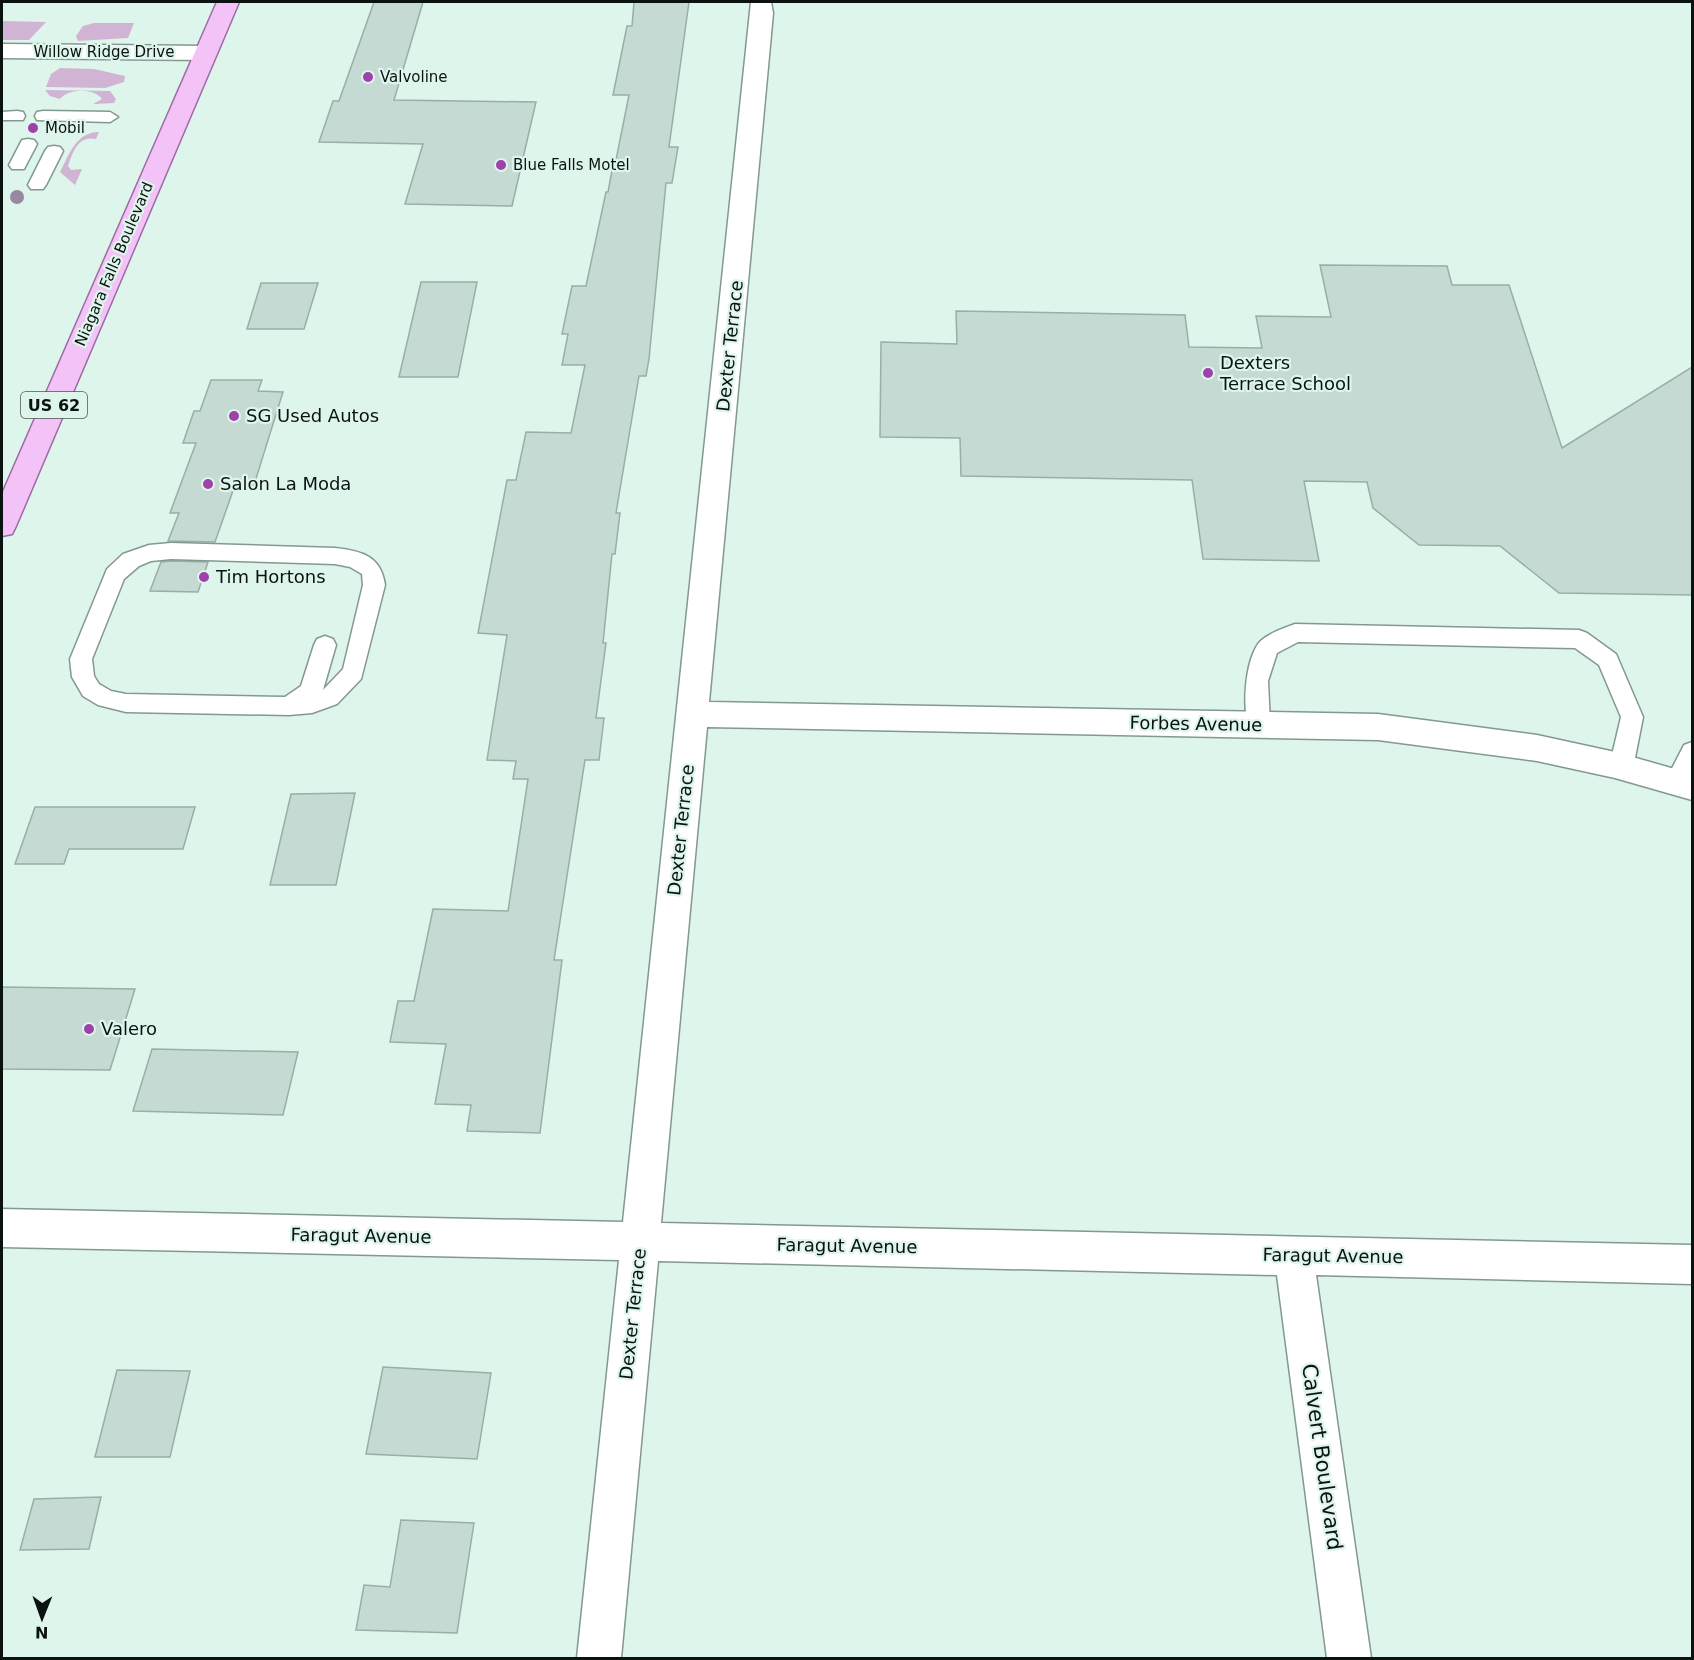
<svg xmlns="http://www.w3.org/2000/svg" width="1694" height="1660" viewBox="0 0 1694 1660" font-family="'DejaVu Sans',sans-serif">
<rect width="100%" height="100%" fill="#def5ec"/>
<g fill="#d1b4d3">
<path d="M2 21 46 22 29 40H2Z"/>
<path d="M94 23H134L128 38 78 41 76 36 83 26Z"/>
<path d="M60 68 94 69 125 76 124 82 105 88 46 87 51 74Z"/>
<path d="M45 90 110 91 116 99 114 103 95 104H93L102 99C95 88 68 88 60 99L50 96Z"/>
<path d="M99 132 96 139C78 135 73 152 68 166L71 170 82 169 75 185 60 172C69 155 76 132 99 132Z"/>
</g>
<g fill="#c4dad2" stroke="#98aea6" stroke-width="1.5">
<path d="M374 2H423L394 100 536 102 512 206 405 204 423 144 319 142 333 101H339Z"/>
<path d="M634 2H689L669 147H678L672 183H666L649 359 646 376H639L616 513H620L615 554H612L603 643H606L596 718H604L599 760H585L554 960H562L540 1133 467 1131 471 1105 435 1104 446 1044 390 1042 398 1001H414L433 909 508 911 528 779H513L516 761 487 760 507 635 478 633 507 480H516L526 432 571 433 585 365H562L568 334H562L572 286H586L606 192H608L613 165H615L629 95H613L627 26H632Z"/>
<path d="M1320 265 1447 266 1452 285H1509L1562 448 1692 367V595L1559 593 1500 546 1419 545 1373 508 1367 482 1304 481 1319 561 1203 559 1192 480 961 476 960 438 880 437 881 342 957 344 956 311 1185 315 1189 347 1262 348 1256 316 1331 317Z"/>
<path d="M421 282H477L458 377H399Z"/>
<path d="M261 283H318L304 329H247Z"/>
<path d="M211 380H262L258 391 283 392 254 485H235L215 542 168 541 179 513H170L196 443H183L194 411H200Z"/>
<path d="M171 561 208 562 198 592 150 591 161 562Z"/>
<path d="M355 793 336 885H270L291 794Z"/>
<path d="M35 807H195L183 849H69L64 864H15Z"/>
<path d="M2 987 135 989 110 1070 2 1069Z"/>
<path d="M152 1049 298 1052 283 1115 133 1111Z"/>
<path d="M383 1367 491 1373 477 1459 366 1454Z"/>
<path d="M117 1370 190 1371 170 1457H95Z"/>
<path d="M101 1497 89 1549 20 1550 34 1499Z"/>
<path d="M401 1520 474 1523 457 1633 356 1630 364 1585 390 1587Z"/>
</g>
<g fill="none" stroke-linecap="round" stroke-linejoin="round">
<defs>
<g id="service">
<path d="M17 111 23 112 25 116 23 120H2V112Z"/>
<path d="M43 111 110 112 118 117 110 122 37 120 35 116 37 112Z"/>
<path d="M28 139 34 140 37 144 24 169H12L9 165 22 140Z"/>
<path d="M54 146 60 147 63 151 46 185 43 189H31L28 185 45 151 48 147Z"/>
<path d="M171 543 335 548C362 551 381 556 385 585L361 679 337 704 312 713 289 715 126 712 98 705 83 696 72 677 70 659 107 569 123 554 149 545ZM171 559 335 564 350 567 362 574 363 585 343 669 323 690 336 645 333 639 325 636 317 639 314 645 301 686 285 697 126 694 111 691 99 684 94 676 92 659 124 579 139 566 151 561Z"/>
<path d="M1295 624 1579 630 1587 633 1616 654 1643 717 1633 768 1629 775 1621 778 1613 775 1609 768 1621 717 1599 665 1575 648 1298 642 1277 653 1268 681 1270 725 1267 732 1259 734 1251 732C1241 712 1245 663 1258 644 1264 635 1284 628 1295 624Z"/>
<path d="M1692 742V774L1685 789 1677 792 1669 789 1665 782 1684 745Z"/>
</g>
<path id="minor" d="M751 2H771L773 13 709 702 1378 714 1537 735 1615 752 1692 774V800L1615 778 1537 761 1378 740 707 727 661 1223 1692 1245V1284L1316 1275 1371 1658H1327L1277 1275 658 1261 621 1658H577L619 1260 2 1247V1209L623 1222Z"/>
<path id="tertiary" d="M2 44 206 46 214 48 217 53 214 58 206 60 2 58Z"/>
<path id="primary" d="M217 2H239L16 526 12 534 2 536V494Z"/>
</defs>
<use href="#service" stroke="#839890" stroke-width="3"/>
<use href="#minor" stroke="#839890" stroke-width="3"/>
<use href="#tertiary" stroke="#839890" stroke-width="3"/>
<use href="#primary" stroke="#9d6ba4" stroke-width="3"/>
<use href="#service" fill="#fff" fill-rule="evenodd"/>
<use href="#minor" fill="#fff" fill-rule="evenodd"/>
<use href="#tertiary" fill="#fff" fill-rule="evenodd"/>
<use href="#primary" fill="#f3c3f8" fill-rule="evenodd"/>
</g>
<circle fill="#9889a1" cx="17" cy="197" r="7"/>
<g fill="#9f41aa" stroke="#def5ec" stroke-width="2">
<circle cx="368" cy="77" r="6"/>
<circle cx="33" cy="128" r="6"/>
<circle cx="501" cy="165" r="6"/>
<circle cx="1208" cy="373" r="6"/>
<circle cx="234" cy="416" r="6"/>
<circle cx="208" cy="484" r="6"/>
<circle cx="204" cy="577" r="6"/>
<circle cx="89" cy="1029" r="6"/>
</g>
<g text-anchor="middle" stroke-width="4.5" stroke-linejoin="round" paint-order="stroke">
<g font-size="15" fill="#0b1310" stroke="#def5ec">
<text x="104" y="57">Willow Ridge Drive</text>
<text transform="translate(114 264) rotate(-67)" y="5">Niagara Falls Boulevard</text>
</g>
<g font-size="15" fill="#0b1310" stroke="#def5ec" text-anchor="start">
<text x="380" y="82">Valvoline</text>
<text x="45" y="133">Mobil</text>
<text x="513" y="170">Blue Falls Motel</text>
</g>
<rect fill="#def5ec" stroke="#4a5752" stroke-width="1.5" x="21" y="392" width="66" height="26" rx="4.5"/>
<g font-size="16" font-weight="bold" fill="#0b1310">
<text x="54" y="411">US 62</text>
</g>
<g font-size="18" fill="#0b1310" stroke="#def5ec">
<text transform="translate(730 346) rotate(-84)" y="6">Dexter Terrace</text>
<text transform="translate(1196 724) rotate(1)" y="6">Forbes Avenue</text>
<text transform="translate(681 830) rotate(-84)" y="6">Dexter Terrace</text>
<text transform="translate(361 1236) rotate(1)" y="6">Faragut Avenue</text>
<text transform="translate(847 1246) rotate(1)" y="6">Faragut Avenue</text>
<text transform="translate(1333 1256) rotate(1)" y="6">Faragut Avenue</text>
<text transform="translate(633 1314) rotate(-84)" y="6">Dexter Terrace</text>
</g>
<g font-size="18" fill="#0b1310" stroke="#def5ec" text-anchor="start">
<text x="1220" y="369">Dexters<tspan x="1220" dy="21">Terrace School</tspan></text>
<text x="246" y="422">SG Used Autos</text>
<text x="220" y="490">Salon La Moda</text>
<text x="216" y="583">Tim Hortons</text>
<text x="101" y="1035">Valero</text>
</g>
<g font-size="21" fill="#0b1310" stroke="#def5ec">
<text transform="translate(1322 1457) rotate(82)" y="7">Calvert Boulevard</text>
</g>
</g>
<rect width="1694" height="1660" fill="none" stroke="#0b1310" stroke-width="6"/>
<g transform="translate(42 1618) rotate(181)" stroke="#def5ec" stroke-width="4.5" paint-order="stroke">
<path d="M0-4.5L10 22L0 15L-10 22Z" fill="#0b1310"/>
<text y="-9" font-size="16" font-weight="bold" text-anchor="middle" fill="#0b1310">N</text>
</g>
</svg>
